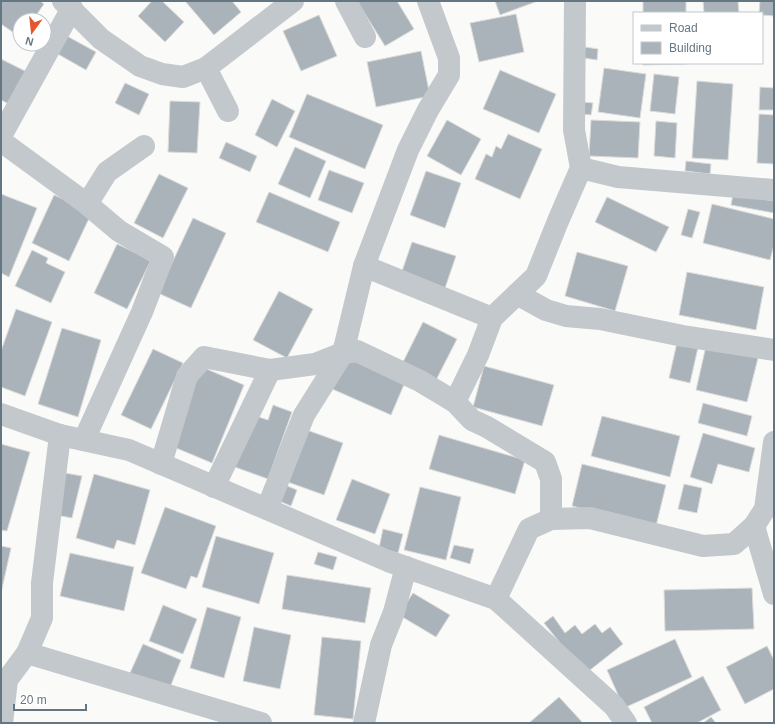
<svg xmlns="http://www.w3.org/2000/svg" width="775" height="724" viewBox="0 0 775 724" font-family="Helvetica,sans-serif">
<rect width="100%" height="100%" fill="#fafaf8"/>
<g fill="#aab3b9" stroke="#dcdcda">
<path d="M1 1H40L44 4 37 14 48 23 44 28V20H20V37L1 24Z"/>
<path d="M152 1H162L184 22 165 42 138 16Z"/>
<path d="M185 1H232L241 12 214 35Z"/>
<path d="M357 1H397L414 29 385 46Z"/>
<path d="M495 1H538L500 15Z"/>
<rect x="643" y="1" width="43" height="12"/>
<path d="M703 1H738L739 13H704Z"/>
<path d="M760 1H774V16L762 15V13H759Z"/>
<path d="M516 14 524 52 479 62 470 23Z"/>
<path d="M319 15 337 56 301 71 283 31Z"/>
<path d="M65 35 96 52 86 70 56 53Z"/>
<path d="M585 47 598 49 597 60 584 58Z"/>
<path d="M421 51 430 96 376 107 367 62Z"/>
<path d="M1 59 27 72 11 105 1 100Z"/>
<path d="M643 63H687V64L643 65Z"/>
<path d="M604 68 646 74 640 118 598 112Z"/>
<path d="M500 70 556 94 539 133 483 109Z"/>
<path d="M654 74 679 77 675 114 650 111Z"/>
<path d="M697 81 733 84 728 160 692 158Z"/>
<path d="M125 83 149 94 139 115 115 103Z"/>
<path d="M760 87 774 88V110H759Z"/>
<path d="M307 94 383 125 365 169 289 137Z"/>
<path d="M272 99 295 111 277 147 255 135Z"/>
<path d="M170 101 200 102 197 153 168 152Z"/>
<path d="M583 102 593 103 591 115 581 114Z"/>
<path d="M759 114 774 115V164L757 163Z"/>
<path d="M447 120 481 139 461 175 427 156Z"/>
<path d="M591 120 640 122 638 158 589 156Z"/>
<path d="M656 121 677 123 675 158 654 156Z"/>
<path d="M508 134 542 149 520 199 475 179 486 154 492 157 496 146 501 149Z"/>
<path d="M226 142 257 156 250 172 219 158Z"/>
<path d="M295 147 326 161 310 198 278 184Z"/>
<path d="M686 161 711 164 710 174 685 171Z"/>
<path d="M329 170 364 183 352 213 318 200Z"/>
<path d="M426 171 461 183 445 228 410 215Z"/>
<path d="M159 174 188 188 163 238 134 223Z"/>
<path d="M269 192 340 222 328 252 256 222Z"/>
<path d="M1 194 37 208 9 277 1 273Z"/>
<path d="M733 194 774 201V213L731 205Z"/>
<path d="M54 195 92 212 69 261 32 243Z"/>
<path d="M607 197 669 227 656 252 595 222Z"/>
<path d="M712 204 774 219V245L770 260 703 243Z"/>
<path d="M688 209 700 212 692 238 681 235Z"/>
<path d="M193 218 226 233 191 308 158 293Z"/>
<path d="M412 242 456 256 444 291 400 277Z"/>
<path d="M117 244 151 260 127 309 94 293Z"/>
<path d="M32 250 48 258 46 263 65 272 51 303 15 286Z"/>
<path d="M577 252 628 266 615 311 565 296Z"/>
<path d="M687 272 764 287 756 330 679 315Z"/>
<path d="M279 291 313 309 287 358 253 340Z"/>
<path d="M16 309 52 322 25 396 1 387V351Z"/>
<path d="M423 322 457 339 434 384 400 368Z"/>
<path d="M62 328 101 340 78 417 38 404Z"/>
<path d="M678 338 699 343 690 383 669 378Z"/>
<path d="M706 346 758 358 747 402 696 390Z"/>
<path d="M153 349 183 363 151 429 121 415Z"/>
<path d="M346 353 406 380 391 415 330 388Z"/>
<path d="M484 366 554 385 542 426 473 407Z"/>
<path d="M202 367 244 385 212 463 169 445Z"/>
<path d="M703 403 752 416 747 436 698 423Z"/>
<path d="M273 405 292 412 268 479 232 466 250 414 268 420Z"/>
<path d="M602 416 680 436 670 477 591 456Z"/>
<path d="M304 429 343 443 324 495 285 481Z"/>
<path d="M703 433 755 448 749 472 718 464 712 484 690 477Z"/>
<path d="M439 435 525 460 515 494 429 469Z"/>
<path d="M1 444 30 452 7 531 1 530Z"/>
<path d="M582 464 666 485 656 526 572 506Z"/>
<path d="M65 473 82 476 72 518 56 515Z"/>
<path d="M94 474 150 490 135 545 117 540 114 549 76 538Z"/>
<path d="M352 479 390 494 375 534 336 520Z"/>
<path d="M684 484 702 488 697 513 678 509Z"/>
<path d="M285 485 297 490 291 506 279 501Z"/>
<path d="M420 487 461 497 446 560 404 550Z"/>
<path d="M165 507 216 526 197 578 191 576 186 589 141 573Z"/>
<path d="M383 529 403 534 398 553 379 548Z"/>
<path d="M216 536 274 553 259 604 202 587Z"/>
<path d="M454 545 474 549 470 564 450 558Z"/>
<path d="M1 546 11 548 1 593Z"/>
<path d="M318 552 337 557 333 570 314 564Z"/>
<path d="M70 553 134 567 124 611 60 596Z"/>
<path d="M287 575 371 588 365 623 282 609Z"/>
<path d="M752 588 754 629 665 631 664 590Z"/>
<path d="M413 593 450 615 436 637 399 615Z"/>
<path d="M163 605 197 619 183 654 149 641Z"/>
<path d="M207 607 241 617 224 678 190 668Z"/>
<path d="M553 616 565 633 575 625 582 634 595 624 602 633 610 627 623 644 585 674 544 623Z"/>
<path d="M254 627 291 635 280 689 243 681Z"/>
<path d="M322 637 361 641 353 719 314 715Z"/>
<path d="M675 639 692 677 624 708 607 670Z"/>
<path d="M143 644 181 660 169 690 130 673Z"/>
<path d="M767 646 774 660V689L745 704 726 667Z"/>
<path d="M703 676 721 710 697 723H652L644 707Z"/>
<path d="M559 697 583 723H529Z"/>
<path d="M711 717 716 723H703Z"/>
</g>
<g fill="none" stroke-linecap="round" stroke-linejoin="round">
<g stroke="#c3c8cc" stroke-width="22">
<path d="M63 1 101 39 140 66 162 74 183 77 206 68 293 1"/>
<path d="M346 1 365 37"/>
<path d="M206 68 228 111"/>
<path d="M1 136 72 8"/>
<path d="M1 141 87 204 119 231 163 257 142 312 84 440"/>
<path d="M581 168 618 177 774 190"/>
<path d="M87 204 107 172 144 146"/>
<path d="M364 266 492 318"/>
<path d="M517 294 546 310 566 316 600 319 683 336 774 350"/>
<path d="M455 402 478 355 492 318 536 276 558 221 581 168 574 130 575 1"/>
<path d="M1 414 60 435 129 450 388 561 496 599 614 706 626 723"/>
<path d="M161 464 187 376 204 357 270 370 315 364 343 353 357 351 420 381 455 402 472 420 487 427 545 462 551 479V519"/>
<path d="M214 487 270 370"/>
<path d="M267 509 304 415 343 353 364 266 408 150 428 110 449 75V58L428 1"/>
<path d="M754 526 774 594"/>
<path d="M496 599 529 529 551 519 590 518 703 546 734 544 754 526 765 509 774 442"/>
<path d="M27 653 261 723"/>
<path d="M2 723 7 680 27 653 42 618V583L60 435"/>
<path d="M364 723 381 645 394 612 406 567"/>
</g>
</g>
<rect width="775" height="724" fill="none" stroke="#657683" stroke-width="4"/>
<rect x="633" y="12" width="130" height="52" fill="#ffffff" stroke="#c1c8cd"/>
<rect x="641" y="25" width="20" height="6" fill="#c3c8cc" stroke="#c1c8cd"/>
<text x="669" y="32" font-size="12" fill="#657683">Road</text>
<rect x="641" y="42" width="20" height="12" fill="#aab3b9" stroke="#c1c8cd"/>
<text x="669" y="52" font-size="12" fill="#657683">Building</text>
<g transform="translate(32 32) rotate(195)"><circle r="19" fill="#ffffff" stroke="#c1c8cd"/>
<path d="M0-3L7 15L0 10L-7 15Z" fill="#e4572e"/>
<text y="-6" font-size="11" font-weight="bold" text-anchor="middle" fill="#657683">N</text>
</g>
<path d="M14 704v6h72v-6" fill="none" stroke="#657683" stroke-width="2"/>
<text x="20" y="704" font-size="12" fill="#657683" stroke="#ffffff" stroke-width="3" paint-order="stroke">20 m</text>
</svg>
